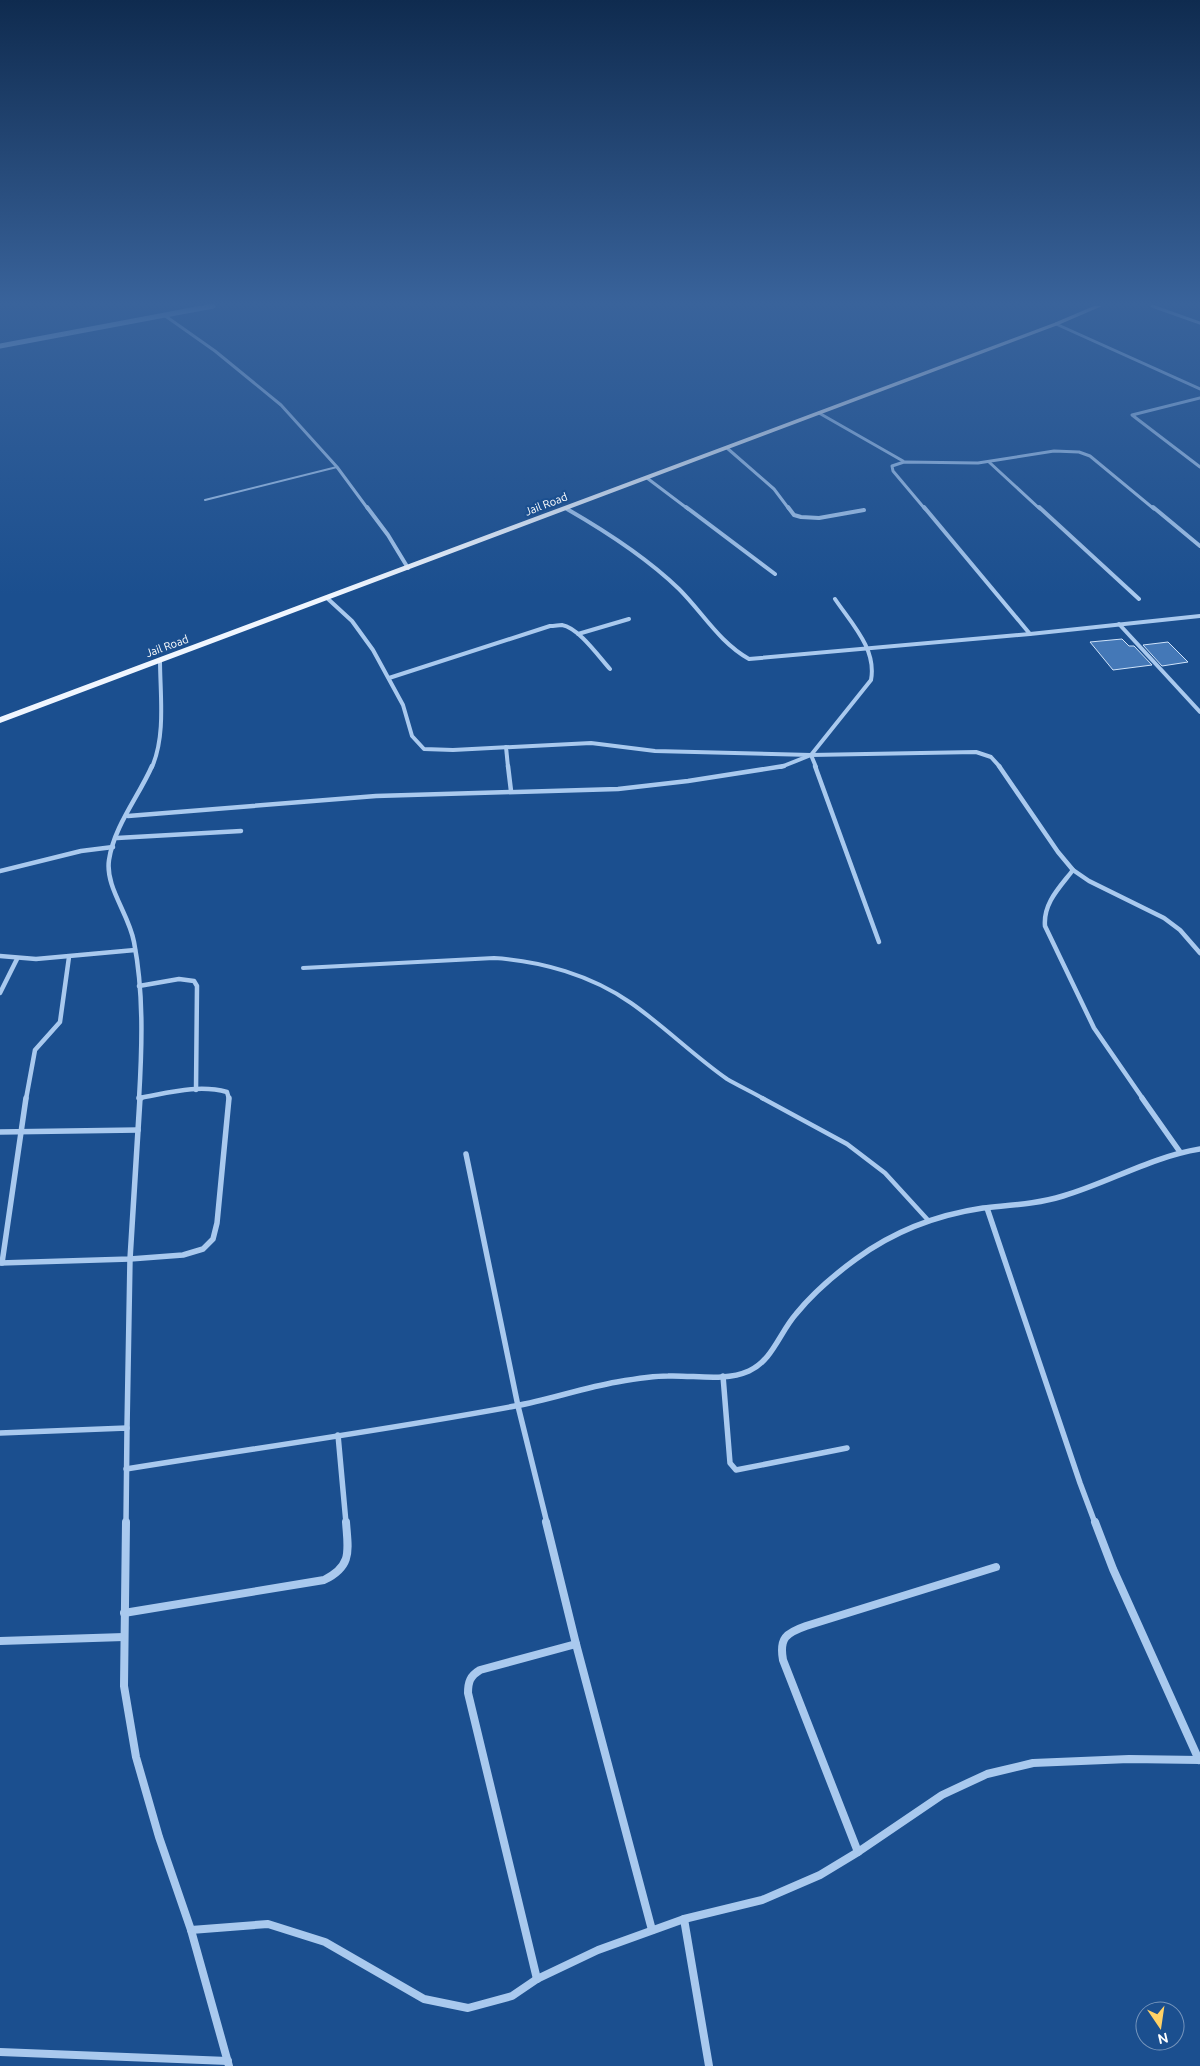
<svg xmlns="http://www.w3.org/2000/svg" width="1200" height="2066" viewBox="0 0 1200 2066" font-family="Ubuntu,sans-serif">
<rect width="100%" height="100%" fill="#1b4f8f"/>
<g fill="#4478b7" stroke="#cfe3fa">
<path d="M1122 639 1129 646H1134L1152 665 1113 670 1090 642Z"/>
<path d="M1168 642 1188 662 1162 666 1143 645Z"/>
</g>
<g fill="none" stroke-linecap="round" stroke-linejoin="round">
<path stroke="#a9c9ee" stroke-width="2" d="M205 500 337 467"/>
<path stroke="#a9c9ee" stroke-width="4" d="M303 968 494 958C541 961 591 975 631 1003 664 1026 694 1056 727 1079 739 1086 752 1092 764 1099"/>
<path stroke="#a9c9ee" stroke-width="4.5" d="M762 1098 847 1144 885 1173 927 1219"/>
<g stroke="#a9c9ee" stroke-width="3">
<path d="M1152 306 1200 323"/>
<path d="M164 315 215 351 281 405 337 467 368 509"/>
<path d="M1056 324 1200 389"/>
<path d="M1200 398 1132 415 1200 467"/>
<path d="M819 413 903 461"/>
<path d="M727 448 774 489 789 509"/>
<path d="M989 462 1040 509"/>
<path d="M647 478 688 509"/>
<path d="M925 509 893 471 892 466 904 462 978 463 1054 451 1079 452 1090 456 1154 509"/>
</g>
<g stroke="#a9c9ee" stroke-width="4">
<path d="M367 507 388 535 408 568"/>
<path d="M686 507 775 574"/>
<path d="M788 507 794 515 801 517 819 518 864 510"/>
<path d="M924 507 1030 634"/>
<path d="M1039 507 1139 599"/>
<path d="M1153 507 1200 546"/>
<path d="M567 509C607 532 646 557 679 589 703 613 719 642 749 659L1030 634 1200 616"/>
<path d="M327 598 352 621 373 650 403 705 412 736 424 749 453 750 591 743 655 751 811 755 976 752 991 757 1000 767"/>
<path d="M1119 624 1200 712"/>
<path d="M578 634 629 619"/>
<path d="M389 678 550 626C554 626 559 625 562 625 579 628 599 657 610 669"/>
<path d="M506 747 508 767"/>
<path d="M811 755 816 767"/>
<path d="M152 767C166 735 160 694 160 660"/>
<path d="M781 767 811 755 871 680C877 649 851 623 835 599"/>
</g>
<g stroke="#a9c9ee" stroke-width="4.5">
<path d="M508 766 511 791"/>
<path d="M815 766 879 942"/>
<path d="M999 766 1058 852 1073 870 1089 881 1164 918 1180 930 1200 953"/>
<path d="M128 816 376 796 618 789 688 781 784 766"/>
<path d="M117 838 241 831"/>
<path d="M1073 870C1060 887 1043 903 1045 926L1094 1028 1143 1099"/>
<path d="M0 871 81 851 113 847"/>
<path d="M0 956 36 959 135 950"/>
<path d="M139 986 179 979 194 981 197 986 196 1090"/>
<path d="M0 993 17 959"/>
<path d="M139 1098C168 1093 198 1084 227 1092L229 1099"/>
<path d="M26 1099 35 1050 60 1022 69 957"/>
<path d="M139 1099C142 1048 144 993 134 942 129 914 105 887 109 860 114 826 139 796 152 766"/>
</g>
<g stroke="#a9c9ee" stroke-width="5.5">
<path d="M139 1098H141"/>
<path d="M1142 1098 1180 1152"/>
<path d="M0 1132 138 1130"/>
<path d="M466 1154 518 1406 547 1523"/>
<path d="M987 1208 1080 1483 1095 1523"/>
<path d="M0 1263 130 1259 183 1255 203 1249 213 1239 217 1223 229 1098"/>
<path d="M2 1263 26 1098"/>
<path d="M723 1376 730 1463 736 1470 847 1448"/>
<path d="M127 1428 130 1259 140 1098"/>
<path d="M0 1433 127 1428 126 1523"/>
<path d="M338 1435 346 1523"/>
<path d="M126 1469C256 1448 386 1430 515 1406 549 1400 582 1388 617 1382 634 1379 651 1376 668 1376 695 1375 724 1382 749 1371 772 1361 780 1332 796 1314 813 1293 834 1275 856 1259 894 1231 936 1215 983 1208 1010 1205 1037 1204 1063 1196 1110 1182 1151 1157 1200 1149"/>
</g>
<g stroke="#a9c9ee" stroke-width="8">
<path d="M126 1522 124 1686 136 1757 159 1837 191 1930 229 2066"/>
<path d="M546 1522 576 1644 652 1930"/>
<path d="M1095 1522 1113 1569 1199 1760"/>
<path d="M124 1613 324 1580C353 1566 348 1550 346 1522"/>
<path d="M0 1641 124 1637"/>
<path d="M858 1852 783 1660C779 1638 786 1633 806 1626L996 1567"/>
<path d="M684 1919 709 2066"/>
<path d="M191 1930 268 1924 325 1942 424 1999 468 2008 512 1996 537 1979 598 1950 684 1919 762 1900 820 1875 858 1852 942 1795 987 1774 1033 1763 1129 1759 1200 1760"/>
<path d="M537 1979 468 1693C468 1682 470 1676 480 1670L576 1644"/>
<path d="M0 2052 228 2061"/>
</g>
<path stroke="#a9c9ee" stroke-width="5" d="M0 346 213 306"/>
<path fill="#f0f6ff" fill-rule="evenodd" d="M1094 306H1102L1058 325 0 723V717L1054 323Z"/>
</g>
<linearGradient id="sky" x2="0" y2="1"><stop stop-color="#0f2b4f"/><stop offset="0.51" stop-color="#39639b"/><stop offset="1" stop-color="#39639b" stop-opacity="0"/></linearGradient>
<rect width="1200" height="595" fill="url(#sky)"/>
<g text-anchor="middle" stroke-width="4.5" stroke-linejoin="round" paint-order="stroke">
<g font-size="11" fill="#fff" stroke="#1b4f8f">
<text transform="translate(546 504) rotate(-21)" y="4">Jail Road</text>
<text transform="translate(167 646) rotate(-20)" y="4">Jail Road</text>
</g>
</g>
<g transform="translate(1160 2026) rotate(167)"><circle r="24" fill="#1b4f8f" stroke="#7695bc"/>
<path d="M0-4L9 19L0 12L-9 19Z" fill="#ffd166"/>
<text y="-8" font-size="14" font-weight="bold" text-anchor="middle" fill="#ffffff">N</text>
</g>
</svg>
